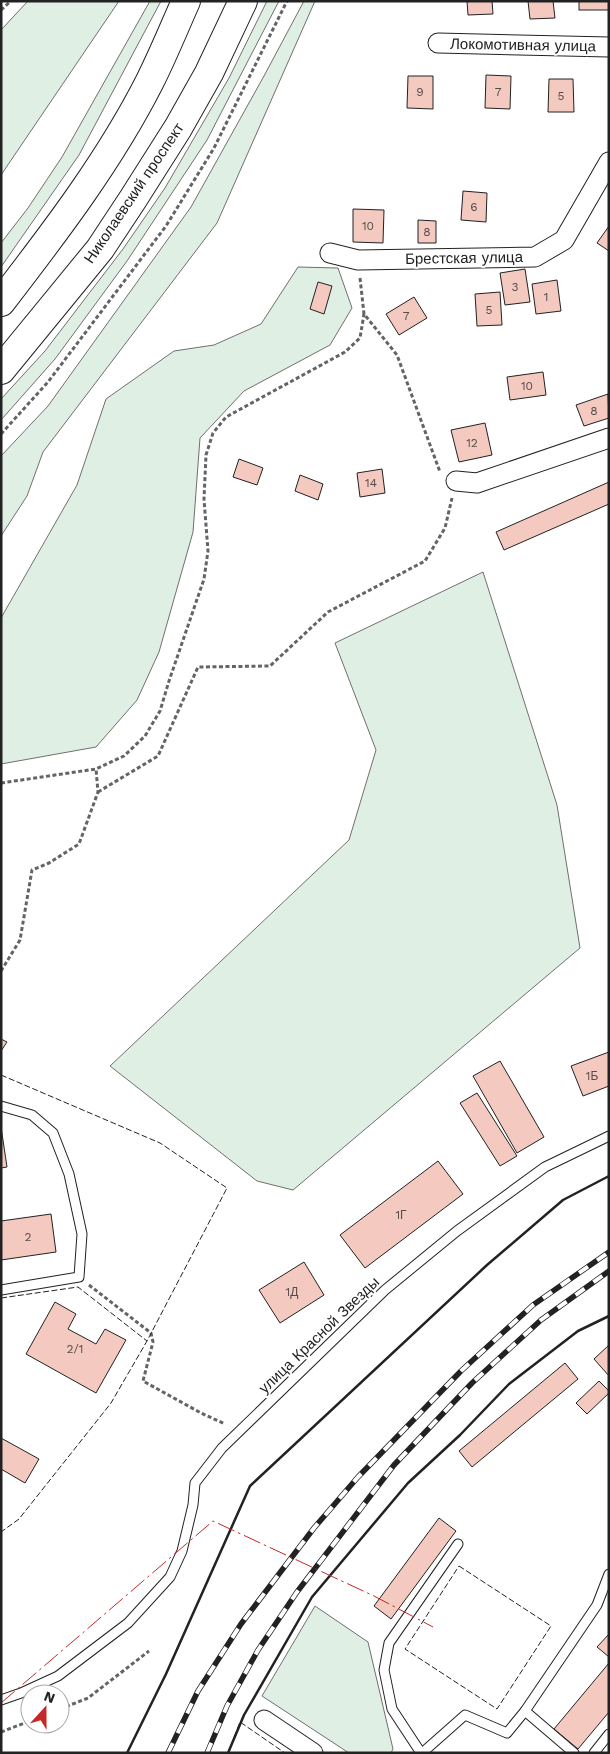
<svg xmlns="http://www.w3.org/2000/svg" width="610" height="1754" viewBox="0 0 610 1754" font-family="'Work Sans',sans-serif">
<rect width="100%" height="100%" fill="#fff"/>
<g fill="#e0efe3" stroke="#6f6f6f">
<path d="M28 1H119L1 175V30Z"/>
<path d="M150 1H161L79 155 1 267V243L28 208 62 157Z"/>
<path d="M267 1H279L207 140 127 261 55 359 1 420V399L45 351 123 249 165 188 229 78Z"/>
<path d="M304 1H315L217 223 43 452 27 496 1 536V456L48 406 191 207 264 76Z"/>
<path d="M298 267 338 268 352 308 330 345 244 391 200 438 193 532 159 652 137 700 96 747 1 764V618L77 485 106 399 174 351 214 345 261 324Z"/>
<path d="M483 572 557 805 580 948 293 1190 257 1181 110 1066 349 840 376 750 335 643Z"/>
<path d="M315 1606 368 1642 393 1749 391 1753H349L262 1696Z"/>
</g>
<g fill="#f3c9c0" stroke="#222">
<path d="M467 1H492L493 14 468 15Z"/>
<path d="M528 1H553L555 18 530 19Z"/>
<rect x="579" y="1" width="30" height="9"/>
<path d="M486 75 511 76 510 109 485 108Z"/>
<path d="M408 76H433V109L407 108Z"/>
<path d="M549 79H573L574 112H548Z"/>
<path d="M463 191 487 193 486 222 461 220Z"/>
<path d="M353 209 384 210 383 243 353 242Z"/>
<path d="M418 220 436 221V243H418Z"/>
<path d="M609 226V251L597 243Z"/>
<path d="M525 269 530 302 505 305 500 273Z"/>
<path d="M557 280 561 311 536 314 532 284Z"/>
<path d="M318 282 332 286 324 314 310 309Z"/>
<path d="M500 292 502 325 477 326 475 294Z"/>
<path d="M414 297 427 318 399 335 386 314Z"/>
<path d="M543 372 546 395 510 400 507 377Z"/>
<path d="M608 394 609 418 584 426 576 405Z"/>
<path d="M485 423 492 455 459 462 451 430Z"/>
<path d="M239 459 263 468 257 485 233 477Z"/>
<path d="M382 469 385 493 360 497 357 473Z"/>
<path d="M300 475 323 484 318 500 295 491Z"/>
<path d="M609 482V504L504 550 496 532Z"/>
<path d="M1 1039 7 1042 1 1051Z"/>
<path d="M609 1052V1086L583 1096 571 1066Z"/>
<path d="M500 1061 544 1137 517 1153 473 1076Z"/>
<path d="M477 1093 517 1156 500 1166 460 1103Z"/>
<path d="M1 1127 7 1167 1 1168Z"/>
<path d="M438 1161 463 1194 365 1268 340 1235Z"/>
<path d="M51 1214 56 1252 1 1260V1221Z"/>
<path d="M304 1262 324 1295 280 1323 259 1290Z"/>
<path d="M55 1302 76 1314 68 1329 96 1344 105 1329 126 1340 96 1393 26 1354Z"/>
<path d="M609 1345V1376L594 1359Z"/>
<path d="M565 1363 578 1379 472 1467 459 1451Z"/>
<path d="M599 1381 609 1391V1393L587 1414 576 1403Z"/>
<path d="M1 1438 39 1459 25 1483 1 1469Z"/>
<path d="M439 1518 456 1531 391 1619 374 1606Z"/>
<path d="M609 1634V1657L597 1647Z"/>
<path d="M609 1663V1712L578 1749 554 1729Z"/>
</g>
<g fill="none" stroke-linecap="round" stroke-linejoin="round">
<defs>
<g id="lane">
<path d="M1 1106 32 1115 53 1133 69 1174 82 1234 79 1277 1 1290"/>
<path d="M1 1700 21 1693 58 1676 128 1623 170 1577 182 1551 193 1505 195 1483 222 1448 385 1290 457 1231 545 1167 609 1136"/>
<path d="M421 1753 392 1709 384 1670 389 1643 458 1544"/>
<path d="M422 1753 465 1715 507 1733 525 1711"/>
<path d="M574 1753 525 1711 597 1605 609 1574"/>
<path d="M594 1753 609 1734"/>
</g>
<g id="street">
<path d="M438 43 609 47"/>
<path d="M330 253 358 260 535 257 564 240 609 162"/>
<path d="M456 481 477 483 609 438"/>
<path d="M264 1720 313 1753"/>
</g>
<g id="primary">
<path d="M1 302C55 232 110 160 150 81 163 55 174 28 186 1"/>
<path d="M1 370 100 249 133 199 178 128 209 73 243 1"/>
</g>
</defs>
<use href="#lane" stroke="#222" stroke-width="11"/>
<use href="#street" stroke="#222" stroke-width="21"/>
<use href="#primary" stroke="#222" stroke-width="30"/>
<g stroke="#646464" stroke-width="3" stroke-dasharray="4 2.5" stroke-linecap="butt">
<path d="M1 10 11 1"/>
<path d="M360 278 364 314 397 355 440 472"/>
<path d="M1 434 48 382 166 226 214 148 287 1"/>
<path d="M1 783 96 769 124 756 145 736 160 711 169 681 204 579 208 551 204 499 206 455 213 433 226 417 345 352 360 338 364 314"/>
<path d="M98 792 158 756 198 667 270 666 328 612 425 561 445 528 452 498"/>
<path d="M1 971 20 940 32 870 49 863 79 844 98 792 96 769"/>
<path d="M89 1285 151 1333 153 1342 143 1381 201 1413 225 1424"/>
<path d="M60 1709 88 1698 149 1651"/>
<path d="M1 1732 30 1721"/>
</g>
<use href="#lane" stroke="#fff" stroke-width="9"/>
<use href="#street" stroke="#fff" stroke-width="19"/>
<use href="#primary" stroke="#fff" stroke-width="28"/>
<defs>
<g id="rail">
<path d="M168 1753 198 1691 241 1624 314 1528 358 1477 461 1371 533 1305 609 1252"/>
<path d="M207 1753 227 1706 258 1650 297 1592 394 1465 472 1383 541 1320 609 1271"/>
</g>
</defs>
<use href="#rail" stroke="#222" stroke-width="5.5"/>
<use href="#rail" stroke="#fff" stroke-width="4" stroke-dasharray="11" stroke-linecap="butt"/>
<g stroke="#222" stroke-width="1" stroke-dasharray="6 2.5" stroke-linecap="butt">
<path d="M1 1075 160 1143 227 1188 147 1341 111 1403 19 1519 1 1532"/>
<path d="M1 1298 78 1287 147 1341"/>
<path d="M459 1566 551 1626 497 1709 405 1649Z"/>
<path d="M228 1753 240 1722 285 1753"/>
</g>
<g stroke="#222" stroke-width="2.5">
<path d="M127 1753 166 1674 250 1486 487 1265 563 1200 609 1176"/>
<path d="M228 1753 244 1715 312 1597 408 1483 460 1435 509 1384 578 1331 609 1316"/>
</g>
<path stroke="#c62828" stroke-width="1" stroke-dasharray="18 4 2.5 4" stroke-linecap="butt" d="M1 1703 213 1521 374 1596 433 1627"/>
</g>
<g text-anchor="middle" stroke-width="4" stroke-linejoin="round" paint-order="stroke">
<g font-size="12" fill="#564c4a">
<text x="420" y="96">9</text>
<text x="498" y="96">7</text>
<text x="561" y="100">5</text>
<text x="474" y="211">6</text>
<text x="368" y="230">10</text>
<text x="427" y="236">8</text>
<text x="515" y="291">3</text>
<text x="546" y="301">1</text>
<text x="489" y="314">5</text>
<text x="406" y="320">7</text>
<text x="527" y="390">10</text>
<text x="594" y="415">8</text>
<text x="472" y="447">12</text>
<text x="371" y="487">14</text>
<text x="592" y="1080">1Б</text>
<text x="401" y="1219">1Г</text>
<text x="28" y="1241">2</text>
<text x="292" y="1296">1Д</text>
<text x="75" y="1353">2/1</text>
</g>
<g font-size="15" fill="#222" stroke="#fff">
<text transform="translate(523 45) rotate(1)" y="5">Локомотивная улица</text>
<text transform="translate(134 193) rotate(-56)" y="5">Николаевский проспект</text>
<text transform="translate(464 258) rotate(-1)" y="5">Брестская улица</text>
<text transform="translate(319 1335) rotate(-44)" y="5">улица Красной Звезды</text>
</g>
</g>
<rect width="610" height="1754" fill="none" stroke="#222222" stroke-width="5"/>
<g transform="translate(45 1709) rotate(21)"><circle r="24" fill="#ffffff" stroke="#a7a7a7"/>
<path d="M0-4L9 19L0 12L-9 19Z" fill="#c62828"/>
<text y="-8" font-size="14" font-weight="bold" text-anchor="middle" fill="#222222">N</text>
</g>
</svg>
